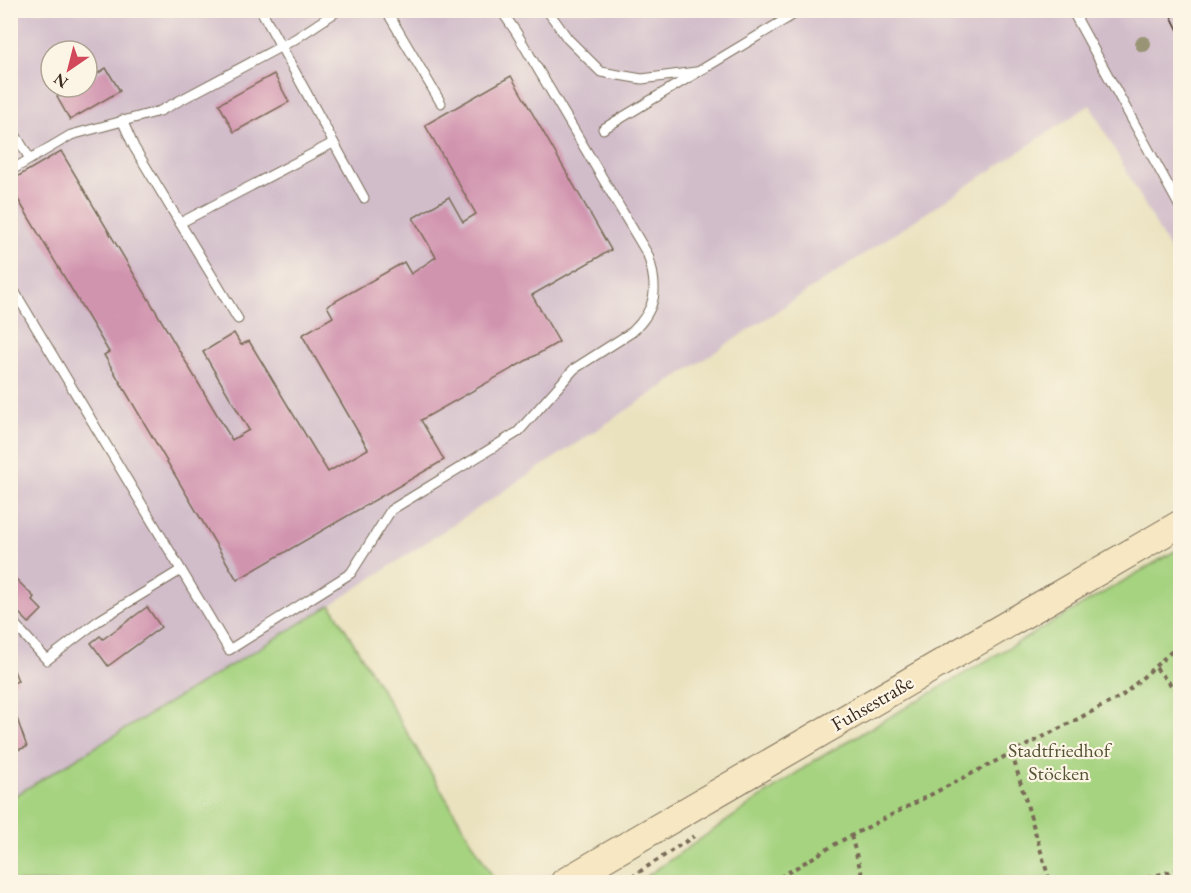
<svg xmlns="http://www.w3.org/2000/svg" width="1191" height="893" viewBox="0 0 1191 893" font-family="'EB Garamond',serif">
<rect width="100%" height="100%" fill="#fcf5e5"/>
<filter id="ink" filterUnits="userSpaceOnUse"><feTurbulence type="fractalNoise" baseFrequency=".0167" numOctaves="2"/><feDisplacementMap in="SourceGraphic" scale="12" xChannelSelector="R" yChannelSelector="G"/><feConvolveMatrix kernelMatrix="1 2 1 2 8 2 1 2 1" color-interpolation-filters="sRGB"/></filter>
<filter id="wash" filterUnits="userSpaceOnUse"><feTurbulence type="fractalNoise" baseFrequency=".008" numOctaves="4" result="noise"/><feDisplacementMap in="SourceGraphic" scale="24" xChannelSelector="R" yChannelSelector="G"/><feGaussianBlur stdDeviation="1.35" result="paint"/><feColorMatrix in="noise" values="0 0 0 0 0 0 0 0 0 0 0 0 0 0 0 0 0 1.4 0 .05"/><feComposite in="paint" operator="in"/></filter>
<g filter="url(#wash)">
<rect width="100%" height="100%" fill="#eae2bf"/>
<path fill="#d1bdca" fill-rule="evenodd" d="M11 11H1180V269L1090 105 331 605 11 798ZM51 51H87V87H51Z"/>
<g fill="#a6d380" stroke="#707e4f" stroke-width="1.5">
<path d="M1180 548V882H638L814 761Z"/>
<path d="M331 605 496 882H11V798Z"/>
</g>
<g id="blocks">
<g fill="#d194af">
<path d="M106 68 120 91 70 120 57 97 67 91 65 87H87V80Z"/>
<path d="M274 74 289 102 234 132 219 104Z"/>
<path d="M511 76 611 250 532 295 559 342 421 420 444 460 237 580 104 355 109 352 10 186V181L61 151 232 440 249 430 203 352 234 333 241 345 249 341 328 472 368 449 302 335 333 317 327 306 404 262 411 274 436 257 413 218 449 197 463 222 476 214 425 125Z"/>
<path d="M10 573 34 597 32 600 42 610 29 623 10 604Z"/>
<path d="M147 607 161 627 108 666 91 643 100 636 103 639Z"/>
<path d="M10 660 18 681 10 684Z"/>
<path d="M14 710 27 747 10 752V711Z"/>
</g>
</g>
</g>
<g filter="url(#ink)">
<use href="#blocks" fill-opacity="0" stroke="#786a56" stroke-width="1.5"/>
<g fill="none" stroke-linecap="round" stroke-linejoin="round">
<defs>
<g id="lane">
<path d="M261 10 364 198"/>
<path d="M386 10 441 103"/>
<path d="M547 10 568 39 601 72 642 79 696 72"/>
<path d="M1072 10 1180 207"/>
<path d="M122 120 134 147 238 319"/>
<path d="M10 126 30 159"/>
<path d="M603 129 801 10"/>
<path d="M10 171 71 135 160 111 295 39 339 10"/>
<path d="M180 223 333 143"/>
<path d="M10 284 229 650 351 573 391 510 518 432 574 369 632 332C658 308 658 287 648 255L516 32 501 10"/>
<path d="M10 619 47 660 98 621 181 570"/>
</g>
<path id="secondary" d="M564 882 1180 524"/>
</defs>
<use href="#lane" stroke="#786a56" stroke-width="11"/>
<use href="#secondary" stroke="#786a56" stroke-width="29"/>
<g stroke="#786a56" stroke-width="4" stroke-dasharray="4.5 4.5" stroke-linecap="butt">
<path d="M1156 668 1180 695"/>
<path d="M1012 754 1050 882"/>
<path d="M851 836 864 882"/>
<path d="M624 882 694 836"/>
<path d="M772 882 839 842 1122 696 1180 644"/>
<path d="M1131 882 1180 869"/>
</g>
<use href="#lane" stroke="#fff" stroke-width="9"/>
<use href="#secondary" stroke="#f7e8c3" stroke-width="27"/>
<path stroke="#3b2a1e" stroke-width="1.5" d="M1168 10 1180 34"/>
</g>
<circle fill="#999474" cx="1143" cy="44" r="8"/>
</g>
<g text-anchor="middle" stroke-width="4.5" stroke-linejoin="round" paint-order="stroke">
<g font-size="20" fill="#3b2a1e" stroke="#fcf5e5">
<text transform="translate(872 703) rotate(-30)" y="7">Fuhsestraße</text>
</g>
<g font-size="20" fill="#565436" stroke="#fcf5e5">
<text x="1059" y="757">Stadtfriedhof<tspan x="1059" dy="23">Stöcken</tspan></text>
</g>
</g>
<rect width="1191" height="893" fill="none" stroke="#fcf5e5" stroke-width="36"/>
<g transform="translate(69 69) rotate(215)"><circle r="28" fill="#fcf5e5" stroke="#afa495" stroke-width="1.5"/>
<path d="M0-4.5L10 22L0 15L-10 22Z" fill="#d1495b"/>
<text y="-9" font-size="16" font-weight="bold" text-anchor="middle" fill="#3b2a1e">N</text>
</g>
</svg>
